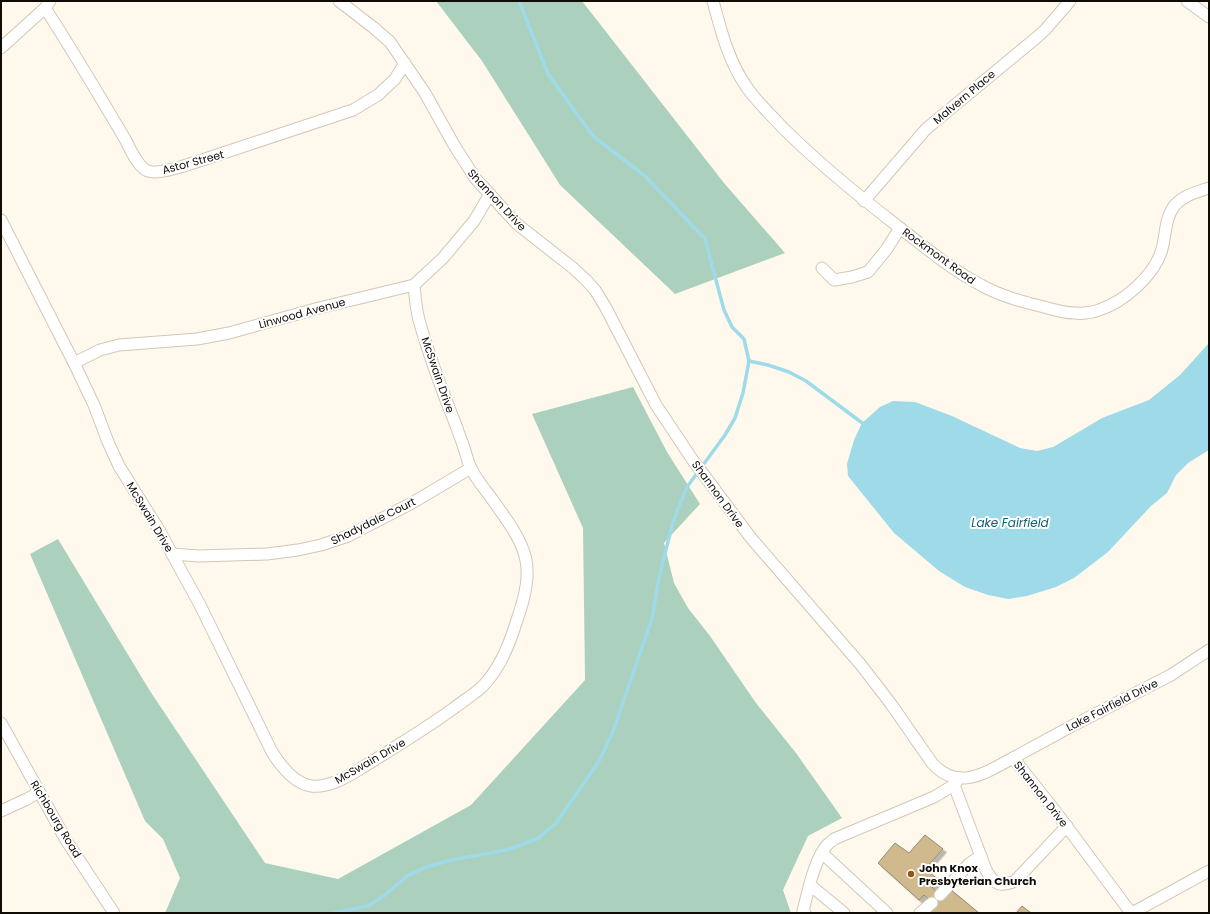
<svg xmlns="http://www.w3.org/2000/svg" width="1210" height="914" viewBox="0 0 1210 914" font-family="Poppins,sans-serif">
<defs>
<filter id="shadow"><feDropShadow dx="3.5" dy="3.5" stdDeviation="0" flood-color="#0004"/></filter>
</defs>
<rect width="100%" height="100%" fill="#fff9ed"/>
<g fill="#abd1be">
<path d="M436 1H582L724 183 785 253 675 294 560 185 482 61Z"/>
<path d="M633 387 667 452 700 504 664 543 674 583 688 608 710 636 756 703 796 753 842 818 808 836 783 890 791 913H165L180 878 163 839 145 821 30 554 58 539 150 691 265 863 338 879 471 805 585 680 583 528 532 414Z"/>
</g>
<path fill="#9fdae9" d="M1209 343V450L1188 463 1176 475 1167 493 1151 506 1108 552 1074 578 1056 587 1027 596 1008 599 988 595 965 587 939 571 894 533 848 476 847 464 854 440 862 423 880 407 893 401 915 402 952 416 1020 448 1037 451 1053 447 1102 418 1149 400 1180 375Z"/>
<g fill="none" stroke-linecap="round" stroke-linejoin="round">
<g stroke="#9fdae9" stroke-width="3.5">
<path d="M749 361 768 365 789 372 806 381 865 425"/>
<path d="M333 913 368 906 385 895 407 876 424 868 451 860 507 850 537 839 556 823 598 763 612 734 652 619 659 577 672 526 679 506 687 487 725 435 735 418 743 393 749 361 744 339 732 327 724 310 705 239 645 176 593 136 548 74 519 1"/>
</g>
</g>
<g fill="#cfb98d" stroke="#948b79" filter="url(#shadow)">
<path d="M925 835 943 849 925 869 939 880 932 887 942 898 950 889 979 913H929L936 906 924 895 919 900 878 863 895 843 909 853Z"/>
<path d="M1022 906 1031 913H1016Z"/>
</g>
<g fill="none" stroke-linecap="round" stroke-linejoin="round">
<defs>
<g id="minor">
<path d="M339 1 374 28 390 42 425 93 454 145 475 178 517 224 573 268 586 280 595 290 606 308 656 405 692 459 751 538 861 665 891 704 932 763C958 792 985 773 1013 758L1022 769 1059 816 1131 913"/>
<path d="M713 1C721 31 729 63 748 89 758 103 771 115 783 128 819 164 860 197 900 228 926 248 952 270 981 285 1000 296 1022 302 1044 307 1054 310 1064 313 1075 313 1083 314 1091 313 1099 310 1124 302 1155 275 1162 249 1166 234 1165 217 1175 205 1184 195 1197 192 1209 188"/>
<path d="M1187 1 1209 17"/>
<path d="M45 8C73 51 99 95 125 139 130 148 138 168 148 171 158 175 183 166 193 163L353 110 378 95 395 79 405 63"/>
<path d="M1 48 45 8 50 1"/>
<path d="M864 201 926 129 1036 38 1045 30 1070 1"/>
<path d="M1 220 74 363 94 405 108 442 119 466 159 530 200 605 272 752C299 795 320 794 360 769 392 749 424 730 454 708 463 701 473 695 482 687 499 670 509 646 516 623 537 563 528 549 492 499 484 488 474 477 469 464 467 459 466 453 464 448 462 441 459 435 457 428 443 393 429 356 419 320 416 309 415 297 414 285"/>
<path d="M822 268 834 280 852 277 868 272 886 250 900 228"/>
<path d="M74 363 100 350 119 345 197 339 229 333 319 308 414 285 443 258 474 221 490 194"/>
<path d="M172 554 199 556 267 554 298 550 321 545 348 536 412 503 471 468"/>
<path d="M1 723 66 840 114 913"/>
<path d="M1013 758 1070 727 1171 675 1209 650"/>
<path d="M954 785 986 870C994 884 999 888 1015 881L1067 826"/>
<path d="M1 811 27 799 39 792"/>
<path d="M822 853 887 913"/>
<path d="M810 885 844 913"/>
<path d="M940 895 970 863 981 856"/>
<path d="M805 913 803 911C808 892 814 860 827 845 829 843 832 841 834 839L934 797 954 785 959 778"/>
<path d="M920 913 932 903"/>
<path d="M1132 913 1209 871"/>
</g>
</defs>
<use href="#minor" stroke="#d1c7b5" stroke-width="13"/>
<use href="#minor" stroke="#fff" stroke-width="11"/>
</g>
<circle fill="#915712" stroke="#fff" stroke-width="1.5" cx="911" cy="874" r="4"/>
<g text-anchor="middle" stroke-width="4" stroke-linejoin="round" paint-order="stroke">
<g font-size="11" fill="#0f0c06" stroke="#fff">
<text transform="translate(964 97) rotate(-40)" y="4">Malvern Place</text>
<text transform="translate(193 162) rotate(-15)" y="4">Astor Street</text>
<text transform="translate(497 200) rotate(47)" y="4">Shannon Drive</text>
<text transform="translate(939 256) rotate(36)" y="4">Rockmont Road</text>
<text transform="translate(302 313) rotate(-15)" y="4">Linwood Avenue</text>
<text transform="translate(438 375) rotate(71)" y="4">McSwain Drive</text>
<text transform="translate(718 494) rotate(54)" y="4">Shannon Drive</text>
<text transform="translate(150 517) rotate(59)" y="4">McSwain Drive</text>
<text transform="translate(373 521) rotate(-26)" y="4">Shadydale Court</text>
<text transform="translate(1112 705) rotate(-27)" y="4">Lake Fairfield Drive</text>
<text transform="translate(370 761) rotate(-30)" y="4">McSwain Drive</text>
<text transform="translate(1041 794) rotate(52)" y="4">Shannon Drive</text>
<text transform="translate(56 819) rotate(59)" y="4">Richbourg Road</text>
</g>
<g font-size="11" font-weight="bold" fill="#0f0c06" stroke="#fff" text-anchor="start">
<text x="919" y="872">John Knox<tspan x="919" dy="13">Presbyterian Church</tspan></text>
</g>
<g font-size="12" font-style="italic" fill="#0f5f6f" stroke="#fff">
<text x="1010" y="527">Lake Fairfield</text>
</g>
</g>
<rect width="1210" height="914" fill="none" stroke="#0f0c06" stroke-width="4"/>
</svg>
